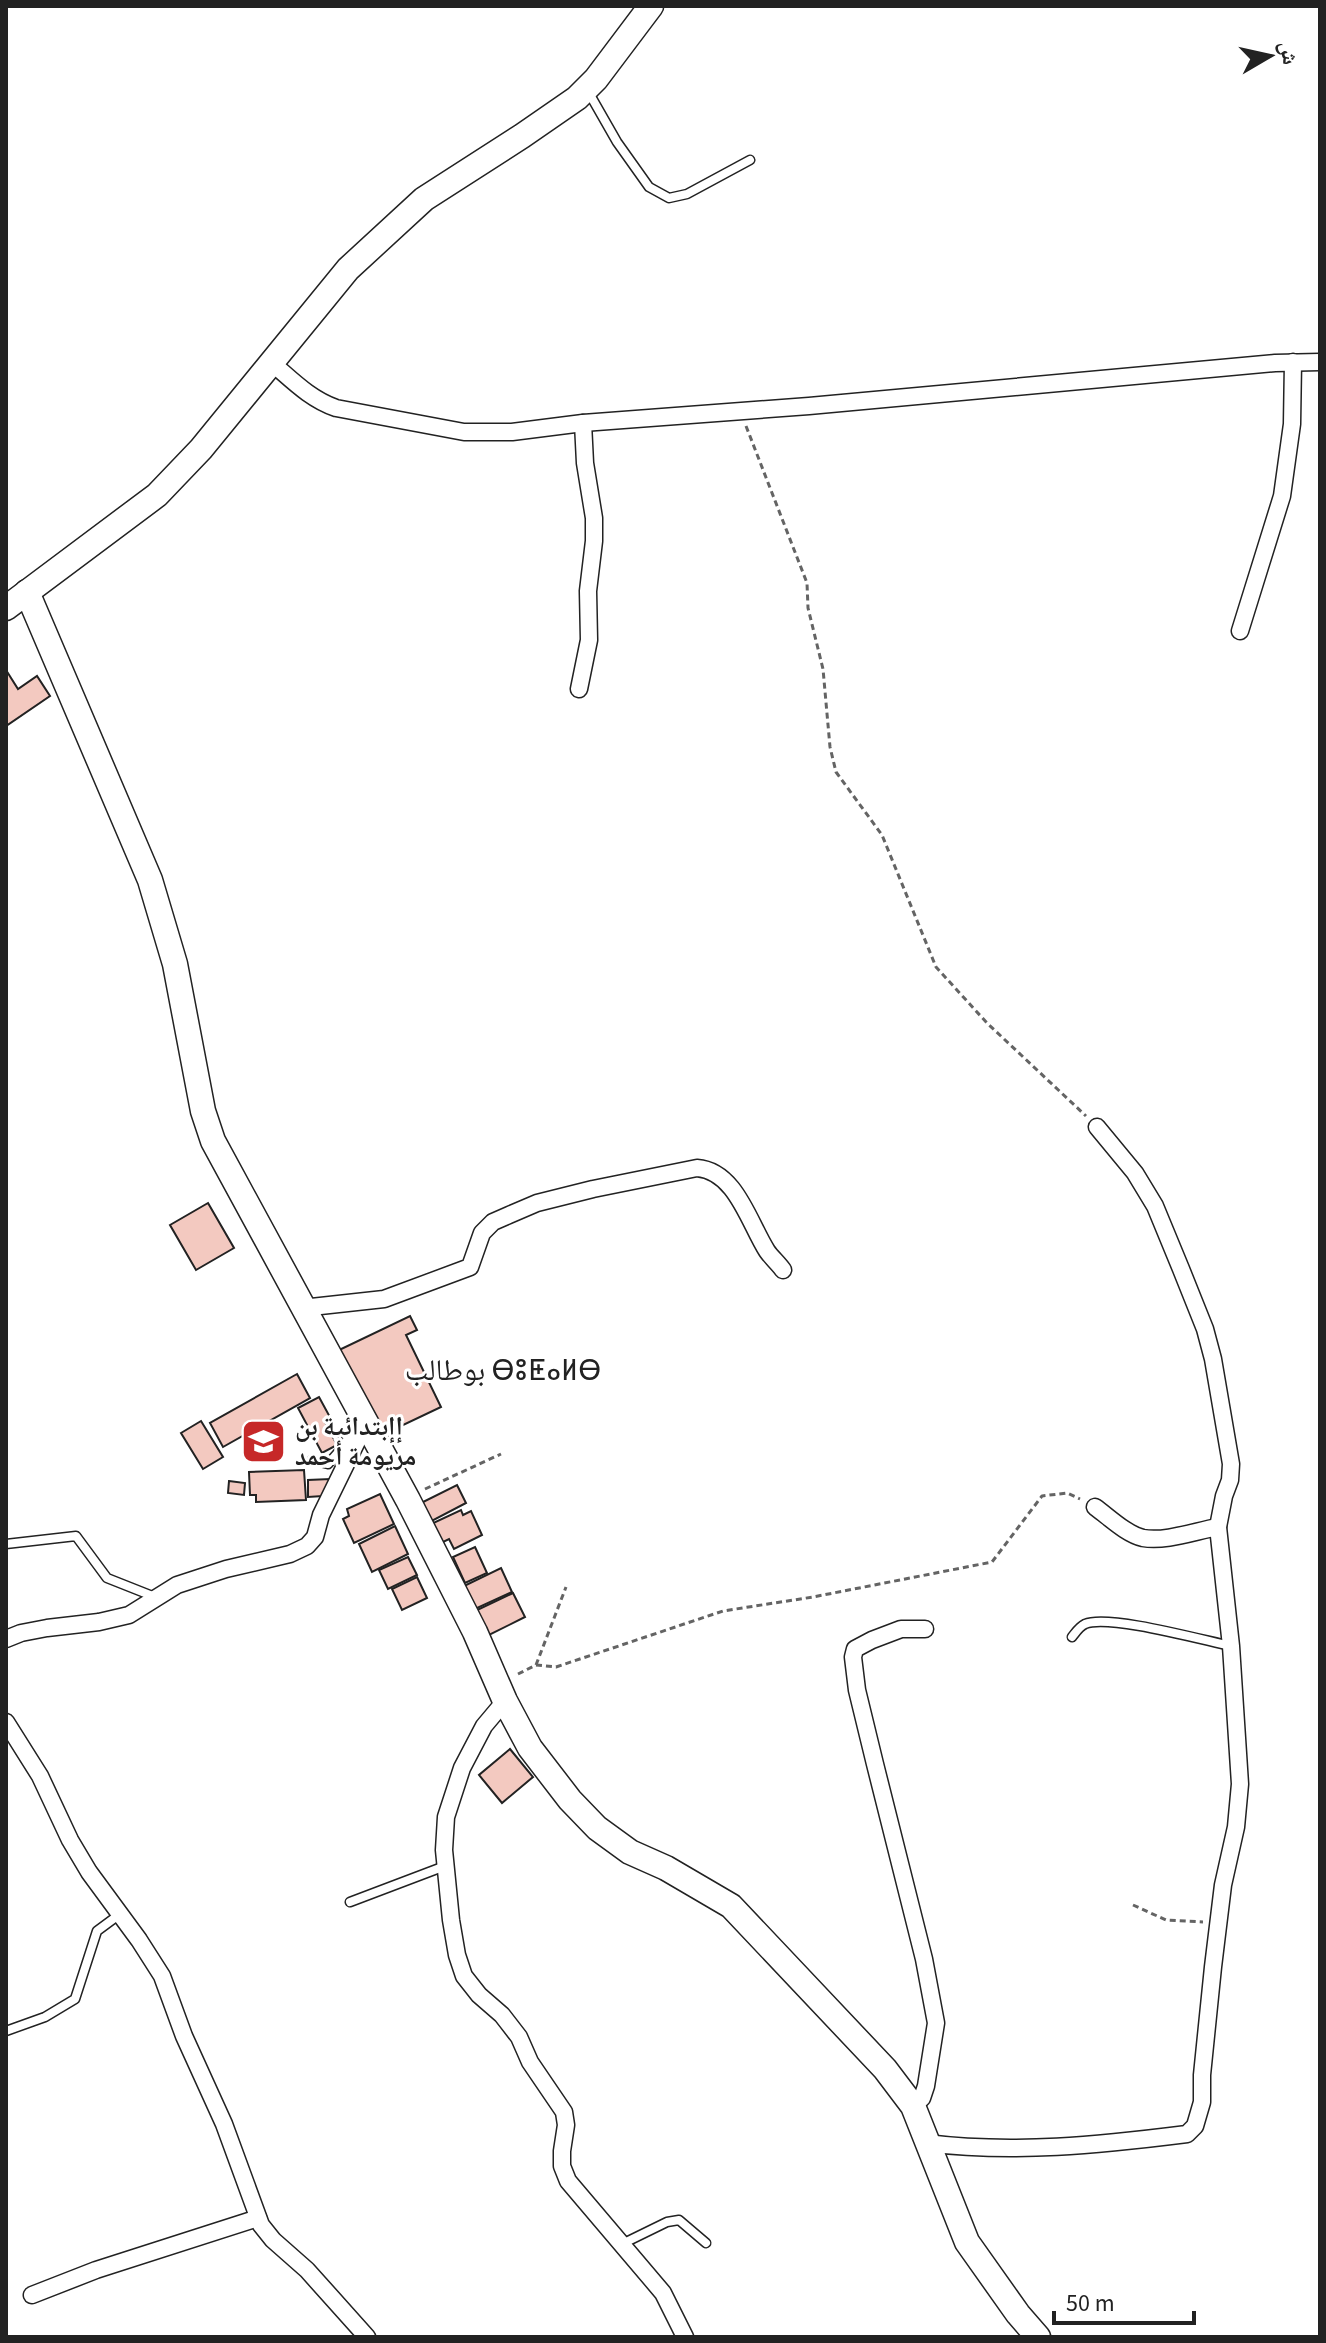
<svg xmlns="http://www.w3.org/2000/svg" width="1326" height="2343" viewBox="0 0 1326 2343" font-family="'Source Sans 3','Noto Naskh Arabic','Noto Sans Tifinagh',sans-serif">
<rect width="100%" height="100%" fill="#fff"/>
<g fill="#f3c9c0" stroke="#222" stroke-width="2">
<path d="M6 670 18 689 37 676 50 696 6 726Z"/>
<path d="M208 1203 234 1248 196 1270 170 1225Z"/>
<path d="M410 1316 417 1330 406 1335 441 1407 378 1437 337 1351Z"/>
<path d="M297 1374 310 1398 223 1447 210 1423Z"/>
<path d="M319 1397 331 1419 325 1422 337 1445 322 1453 298 1408Z"/>
<path d="M201 1421 223 1457 203 1469 181 1433Z"/>
<path d="M304 1470 306 1500 256 1502V1495H250L249 1472Z"/>
<path d="M330 1479 323 1496 308 1497V1480Z"/>
<path d="M229 1481 245 1483 244 1495 228 1493Z"/>
<path d="M457 1485 466 1503 426 1524 417 1505Z"/>
<path d="M380 1494 394 1524 354 1543 343 1519 349 1516 347 1509Z"/>
<path d="M461 1510 463 1515 471 1511 482 1535 454 1549 449 1539 437 1545 427 1526Z"/>
<path d="M395 1526 408 1554 372 1572 359 1544Z"/>
<path d="M475 1547 487 1573 465 1583 453 1557Z"/>
<path d="M408 1557 417 1575 388 1589 379 1570Z"/>
<path d="M501 1568 512 1592 475 1609 464 1586Z"/>
<path d="M417 1577 427 1598 402 1610 392 1589Z"/>
<path d="M513 1593 525 1617 487 1636 475 1611Z"/>
<path d="M510 1749 533 1777 502 1803 479 1775Z"/>
</g>
<g fill="none" stroke-linecap="round" stroke-linejoin="round">
<defs>
<g id="lane">
<path d="M589 93 617 142 649 187 669 198 687 194 750 160"/>
<path d="M312 1460 328 1464 350 1439 356 1437"/>
<path d="M6 1544 76 1536 107 1578 155 1597"/>
<path d="M1072 1637C1076 1632 1079 1627 1085 1624 1108 1614 1202 1640 1231 1646"/>
<path d="M350 1902 445 1866"/>
<path d="M6 2031 45 2017 75 1999 97 1931 120 1914"/>
<path d="M622 2244 667 2222 679 2220 706 2243"/>
</g>
<g id="street">
<path d="M272 363C292 380 310 399 336 408L464 432H512L583 423 809 406 1275 363 1320 362"/>
<path d="M1240 631 1282 496 1292 424 1293 362"/>
<path d="M579 689 589 640 588 591 594 541V518L585 463 583 423"/>
<path d="M302 1308 384 1299 470 1267 482 1233 493 1222 509 1215 537 1203 593 1189 697 1168C736 1171 749 1223 767 1251 771 1257 778 1263 783 1270"/>
<path d="M1095 1507C1109 1517 1126 1534 1143 1538 1166 1542 1195 1531 1218 1527"/>
<path d="M6 1639 21 1633 47 1628 99 1622 129 1615 177 1585 226 1569 290 1554 307 1546 315 1537 321 1515 365 1425"/>
<path d="M505 1701 484 1726 462 1768 446 1817 444 1850 451 1920 457 1955 464 1976 479 1995 502 2015 519 2037 530 2062 564 2112 566 2125 562 2151V2166L568 2181 663 2293 685 2337"/>
<path d="M6 1722 40 1776 70 1840 89 1872 139 1940 162 1976 184 2036 224 2124 261 2225 273 2240 307 2270 367 2337"/>
<path d="M913 2106 922 2098 926 2086 936 2023 924 1959 875 1764 857 1690 853 1657 855 1649 872 1640 901 1629H925"/>
<path d="M926 2143C1014 2154 1100 2145 1187 2134L1195 2126 1202 2102V2075L1213 1967 1223 1885 1236 1827 1240 1784 1231 1646 1218 1527 1224 1496 1230 1480 1231 1464 1213 1359 1205 1329 1181 1269 1155 1206 1135 1173 1097 1127"/>
<path d="M32 2295 96 2270 258 2218"/>
</g>
<g id="secondary">
<path d="M27 592 150 880 175 964 203 1111 213 1141 408 1500 475 1632 505 1701 530 1748 570 1800 597 1828 630 1852 666 1868 731 1906 885 2069 913 2106 967 2242 1018 2314 1038 2337"/>
<path d="M6 608 157 495 201 449 348 269 424 199 522 136 577 98 596 79 651 6"/>
</g>
</defs>
<use href="#lane" stroke="#222" stroke-width="11"/>
<use href="#street" stroke="#222" stroke-width="19"/>
<use href="#secondary" stroke="#222" stroke-width="27"/>
<g stroke="#646464" stroke-width="3" stroke-dasharray="6 4" stroke-linecap="butt">
<path d="M746 426 807 583 808 608 823 669 830 747 836 772 882 835 936 967 987 1023 1086 1116"/>
<path d="M425 1489 501 1454"/>
<path d="M536 1665 556 1667 723 1611 813 1597 992 1562 1042 1496 1067 1493 1080 1499"/>
<path d="M518 1674 536 1665 566 1587"/>
<path d="M1133 1905 1166 1920 1203 1922"/>
</g>
<use href="#lane" stroke="#fff" stroke-width="8"/>
<use href="#street" stroke="#fff" stroke-width="16"/>
<use href="#secondary" stroke="#fff" stroke-width="24"/>
</g>
<defs>
<symbol id="school-square" viewBox="-11 -11 22 22"><rect x="-9" y="-9" width="18" height="18" rx="4" fill="#c62828" stroke="#fff"/><path d="M0-5L7-2L0 1L-7-2ZM-4 1L0 2.5L4 1V4Q0 6-4 4Z" fill="#fff"/></symbol>
</defs>
<g fill-rule="evenodd">
<use href="#school-square" x="238" y="1416" width="51" height="51"/>
</g>
<g text-anchor="middle" stroke-width="6" stroke-linejoin="round" paint-order="stroke">
<g font-size="26" font-weight="bold" fill="#222" stroke="#fff" text-anchor="start">
<text x="295" y="1435">إإبتدائية بن<tspan x="295" dy="30">مريومة أحمد</tspan></text>
</g>
<g font-size="30" fill="#222" stroke="#fff">
<text x="503" y="1380">بوطالب ⴱⵓⵟⴰⵍⴱ</text>
</g>
</g>
<rect width="1326" height="2343" fill="none" stroke="#222222" stroke-width="16"/>
<g transform="translate(1270 56) rotate(81)" stroke="#ffffff" stroke-width="6" paint-order="stroke">
<path d="M0-6L14 30L0 20L-14 30Z" fill="#222222"/>
<text y="-12" font-size="22" font-weight="bold" text-anchor="middle" fill="#222222">ش</text>
</g>
<path d="M1054 2311v12h140v-12" fill="none" stroke="#222222" stroke-width="4"/>
<text x="1066" y="2311" font-size="24" fill="#222222" stroke="#ffffff" stroke-width="6" paint-order="stroke">50 m</text>
</svg>
